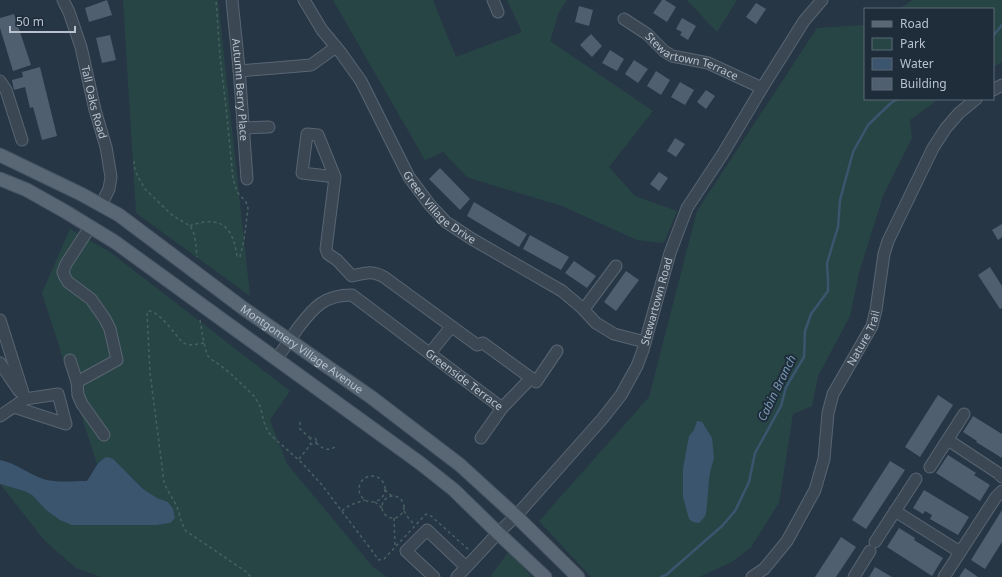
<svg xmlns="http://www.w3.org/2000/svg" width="1002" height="577" viewBox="0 0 1002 577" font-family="'Noto Sans',sans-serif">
<rect width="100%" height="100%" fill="#263645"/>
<g fill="#284546">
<path d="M123 0H218L250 296 136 213Z"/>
<path d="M333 0H433L456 57 522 32 507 0H567L559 12 550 41 653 111 609 167 635 196 677 211 664 243 637 240 562 206 492 185 467 177 443 152 425 160Z"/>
<path d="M687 0H737L717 32Z"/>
<path d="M913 0H1002V62L993 67V9H899Z"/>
<path d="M865 25V99H939L910 120 912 138 883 196 859 273 850 316 818 376 812 406 793 414 779 503 751 547 732 562 699 577H591L539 521 649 397 697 211 817 28Z"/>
<path d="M70 229 110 252 290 391 270 420 287 464 372 566 387 577H101L76 568 45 541 0 484 24 491 32 495 46 510 72 525H157L170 523 168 502 157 498 143 489 128 474 102 459 97 464 42 293Z"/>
<path d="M509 551 532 577H490Z"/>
</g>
<g fill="#3b556e">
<path d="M697 421 702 422 712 438 714 458 711 468 709 479 708 493 706 514 703 519 699 523 693 522 689 519 683 497V469L689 436 694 430Z"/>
<path d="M107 457 113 459 143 489 157 498 168 502 173 509 175 518 170 523 157 525H72L60 520 46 510 32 495 24 491 0 484V460C16 463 28 474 43 479 57 483 73 481 87 481 94 472 96 461 107 457Z"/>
</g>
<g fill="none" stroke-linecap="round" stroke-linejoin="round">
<g stroke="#3b556e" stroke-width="2.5">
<path d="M993 36 1002 25"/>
<path d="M661 577 666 575 722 526 735 511 749 482 755 453 781 406 786 387 804 357 805 331 811 314 828 291V280L827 263 838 227 840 200 853 152 868 125 891 103 898 99"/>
</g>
</g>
<g fill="#4f5f70">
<path d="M107 0 112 15 89 22 85 8Z"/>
<path d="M662 0H665L676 7 667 22 653 13Z"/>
<path d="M756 3 766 9 756 24 746 17Z"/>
<path d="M579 6 593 10 589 26 575 22Z"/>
<path d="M14 14 31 65 13 71 0 28V18Z"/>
<path d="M682 18 696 26 688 40 680 35 682 32 676 29Z"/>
<path d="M591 34 602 46 592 57 580 45Z"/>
<path d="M110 35 116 60 102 63 96 38Z"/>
<path d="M610 50 624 59 617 71 602 63Z"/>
<path d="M634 60 648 69 638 83 625 74Z"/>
<path d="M40 67 57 136 42 140 33 107 30 108 25 87 14 90 12 80 23 77 22 72Z"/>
<path d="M656 71 670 80 661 95 647 86Z"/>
<path d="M680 82 694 90 685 105 671 97Z"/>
<path d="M706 90 715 96 706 109 697 102Z"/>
<path d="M675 138 685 144 676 157 667 151Z"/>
<path d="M440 168 470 199 460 210 429 179Z"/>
<path d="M659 172 668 178 659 191 650 184Z"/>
<path d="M474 202 527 234 519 247 467 216Z"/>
<path d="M1002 224V237L998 240 992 230Z"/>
<path d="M530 235 569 257 561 270 523 249Z"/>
<path d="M574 261 596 276 587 288 565 273Z"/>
<path d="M990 267 1002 286V308L1000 309 978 275Z"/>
<path d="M626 271 639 280 616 311 604 302Z"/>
<path d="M938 395 953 405 920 457 905 447Z"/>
<path d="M973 416 1002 434V458L976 442 977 441 963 432Z"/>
<path d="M948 455 976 473 974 475 990 485 980 501 936 473Z"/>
<path d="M890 461 905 470 866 529 852 520Z"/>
<path d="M924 490 969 517 958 535 930 519 932 515 925 511 923 514 913 508Z"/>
<path d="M1002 510V542L985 569 971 560Z"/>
<path d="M899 528 915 538 914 540 943 558 932 576 887 547Z"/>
<path d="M841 537 856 547 836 577H815Z"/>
<path d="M875 567 892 577H869Z"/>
<path d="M965 568 978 577H959Z"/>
</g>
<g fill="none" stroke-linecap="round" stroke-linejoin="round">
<defs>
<g id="minor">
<path id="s1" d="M63 0 69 12 81 47 95 110 106 147 111 177 109 189 101 205"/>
<path id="s2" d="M232 0 239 68 247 179"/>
<path id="s3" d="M304 0 322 30 341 53 361 81 409 177 430 205 446 222 472 239 562 291 581 307 596 323 614 334 645 342"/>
<path d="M493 0 498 12"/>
<path id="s4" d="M624 19 647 34 664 51 672 56 708 63 762 88"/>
<path d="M239 71 311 65 336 47"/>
<path d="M0 81 6 90 22 140"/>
<path d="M993 90 1002 85"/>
<path d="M243 128 269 127"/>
<path d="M584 309 616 266"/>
<path d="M0 320 25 399"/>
<path d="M430 353 451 327"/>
<path id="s5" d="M276 359C284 349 291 338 298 328 314 307 324 295 352 295L502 408 531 378 483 343 477 345 384 277C371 270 366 273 352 276L337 260 328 254 326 249 335 177 302 173 307 134 318 135 335 177"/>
<path d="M70 360 77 382 78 395 82 404 104 435"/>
<path d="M0 363 19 391"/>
<path d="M531 378 536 382 557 351"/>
<path d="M77 382 117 360 110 329 105 319 91 299 68 282 65 277 63 272 66 264 90 227"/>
<path d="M0 416 25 399 58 394 66 424 14 407"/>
<path d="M481 438 502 408"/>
<path d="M948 440 998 473 1002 477"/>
<path d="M930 467 964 414"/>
<path d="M895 511 960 552"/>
<path d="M875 542 916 479"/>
<path d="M434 577 406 551 427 530 466 567"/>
<path id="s6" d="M457 577 498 533 516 516 603 418 621 395 637 366 643 350 670 253 687 208 722 155 762 88 804 21 822 0"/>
<path id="s7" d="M752 577 764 569 787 541 815 490 824 459 828 413 833 394 872 326 876 310 884 254 888 241 933 148 946 128 959 113 976 99"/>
<path d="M854 577 870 551"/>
<path d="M944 577 996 497 1002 491"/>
</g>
<g id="major">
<path id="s8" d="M0 155 81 194 119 215 243 308 371 397 460 465 516 516 578 577"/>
<path d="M0 179 27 190 66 212 115 242 420 463 454 490 498 533 545 577"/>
</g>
</defs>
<use href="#minor" stroke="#596572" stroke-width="13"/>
<use href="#major" stroke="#44515e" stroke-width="15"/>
<g stroke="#476162" stroke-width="1.5" stroke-dasharray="3 3" stroke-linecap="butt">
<path d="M134 161 135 170 138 177 145 189 172 215 190 226C196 234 196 247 197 257"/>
<path d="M190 226C194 224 199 223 205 222 228 219 234 237 237 256L240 257 244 240 248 208 246 202 237 192 233 179 226 107 220 57 216 0"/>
<path d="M200 320 204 343 207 355 211 359 220 365 231 374 254 396 260 406 264 422 268 432 275 439 301 462 322 485 379 560 384 559 426 514 431 516 469 550"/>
<path d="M204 343C196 344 189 347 182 342 175 334 160 312 149 311L147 312 150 373 164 482C167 491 173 498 177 507 180 515 181 524 186 531L245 571 251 577"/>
<path d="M300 422V429L310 438"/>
<circle cx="313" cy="441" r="3.5"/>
<path d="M316 443C323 448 326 452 335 447"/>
<path d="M299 459 311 444"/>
<circle cx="372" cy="489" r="13"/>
<path d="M385 490 388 493 392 496"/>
<circle cx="393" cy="507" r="11"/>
<path d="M375 502 382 508"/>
<path d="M342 511 350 505 365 500"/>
<path d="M404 511 409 519 415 525"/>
<path d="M394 518 395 546"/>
</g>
<use href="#minor" stroke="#3b4854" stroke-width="11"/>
<use href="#major" stroke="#596774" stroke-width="13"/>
</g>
<g text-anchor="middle" stroke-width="4" stroke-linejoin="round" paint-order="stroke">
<g font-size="11" fill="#b8c2ce" stroke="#1f2d3a">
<text dy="4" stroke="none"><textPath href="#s4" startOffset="79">Stewartown Terrace</textPath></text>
<text dy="4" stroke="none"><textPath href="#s2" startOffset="90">Autumn Berry Place</textPath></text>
<text dy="4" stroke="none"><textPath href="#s1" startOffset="107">Tall Oaks Road</textPath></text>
<text dy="4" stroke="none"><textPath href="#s3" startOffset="250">Green Village Drive</textPath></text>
<text dy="4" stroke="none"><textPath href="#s6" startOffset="346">Stewartown Road</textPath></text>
<text dy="4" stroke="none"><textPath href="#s7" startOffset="271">Nature Trail</textPath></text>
<text dy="4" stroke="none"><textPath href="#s8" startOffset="360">Montgomery Village Avenue</textPath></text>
<text dy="4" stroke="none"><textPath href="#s5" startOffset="245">Greenside Terrace</textPath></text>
</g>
<g font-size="12" font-style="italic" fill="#7796b2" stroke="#1f2d3a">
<text transform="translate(777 388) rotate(-64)" y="4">Cabin Branch</text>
</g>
</g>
<rect x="864" y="8" width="130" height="92" fill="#1f2d3a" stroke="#5c6975"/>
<rect x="872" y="21" width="20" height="6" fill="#596774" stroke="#5c6975"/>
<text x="900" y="28" font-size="12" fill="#b8c2ce">Road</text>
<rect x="872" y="38" width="20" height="12" fill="#284546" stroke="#5c6975"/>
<text x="900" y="48" font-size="12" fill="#b8c2ce">Park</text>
<rect x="872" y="58" width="20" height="12" fill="#3b556e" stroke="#5c6975"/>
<text x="900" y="68" font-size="12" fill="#b8c2ce">Water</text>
<rect x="872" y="78" width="20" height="12" fill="#4f5f70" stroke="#5c6975"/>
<text x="900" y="88" font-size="12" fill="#b8c2ce">Building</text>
<path d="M10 26v6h65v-6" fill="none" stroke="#b8c2ce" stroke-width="2"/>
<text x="16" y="26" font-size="12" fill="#b8c2ce" stroke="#1f2d3a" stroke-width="3" paint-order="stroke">50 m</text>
</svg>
